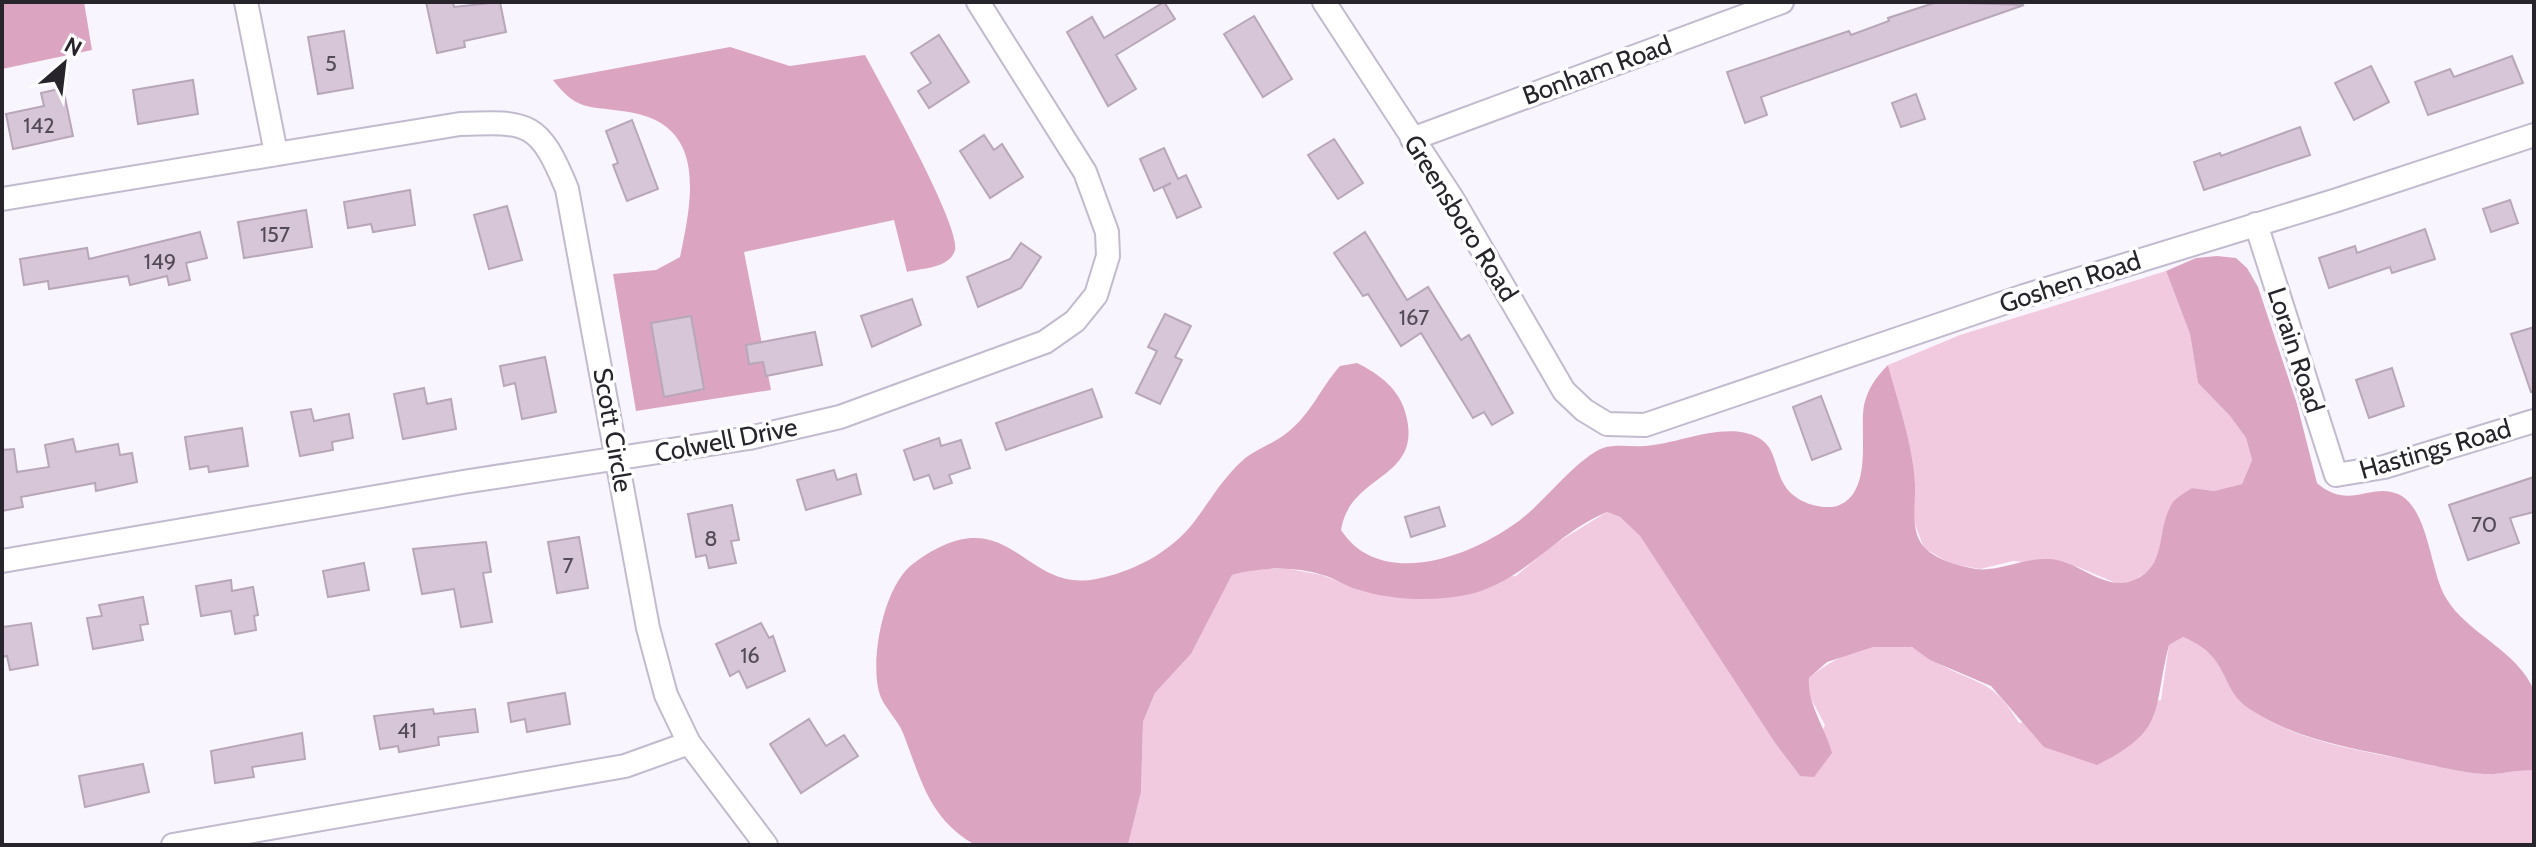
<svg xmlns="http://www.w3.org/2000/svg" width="2536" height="847" viewBox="0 0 2536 847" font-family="Cabin,sans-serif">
<rect width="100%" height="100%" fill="#f9f5fe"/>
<g fill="#f2cadf">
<path d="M2166 271 2190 334 2198 383 2230 416 2246 438 2252 460 2242 484 2214 491 2192 488 2164 526 2162 548 2150 570 2133 581 2118 584 2078 567 2013 561 1980 569 1951 564 1924 548 1913 519 1915 483 1888 365 1960 335Z"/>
<path d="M1607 512 1620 517 1640 536 1775 743 1800 776 1825 725 1808 693 1809 678C1832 658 1879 635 1911 647 1924 652 1936 663 1949 669 1987 687 1995 684 2019 723L2161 700 2169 645 2183 637C2232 657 2218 688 2251 710 2298 741 2353 749 2407 760 2433 765 2460 773 2485 774 2502 775 2518 769 2534 771V845H1128L1141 792 1143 722 1155 693 1191 654 1232 575 1255 569H1289L1322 575 1356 589 1516 576 1553 545Z"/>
</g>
<g fill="#dba5c2">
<path d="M2 2H84L92 50 2 69Z"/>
<path d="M730 47 790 66 865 55C881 85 961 226 955 250 950 268 923 268 907 272L894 220 744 252 771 390 636 411 613 274 656 270 680 257C693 195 708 121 622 111 587 106 576 110 553 80Z"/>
<path d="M2217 256 2236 258 2247 268 2258 287 2297 404 2317 483C2349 511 2370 482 2398 494 2429 508 2430 572 2446 598 2467 634 2519 651 2534 691 2536 708 2534 751 2534 771 2518 769 2502 775 2485 774 2460 773 2433 765 2407 760 2353 748 2299 741 2251 710 2218 689 2232 657 2183 637L2169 645C2152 711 2168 730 2097 765L2044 747 1991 686 1930 660 1912 647H1873L1827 662 1809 678C1807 704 1825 727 1832 753L1814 777 1800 776 1775 743 1640 536 1620 517 1607 512C1554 534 1525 582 1466 595 1431 602 1390 600 1356 589 1345 586 1334 578 1323 575 1293 566 1261 567 1232 575L1191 654 1155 693 1143 722 1141 792 1128 845C1104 845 985 847 972 843 928 817 920 776 903 733 897 718 883 707 879 692 870 658 884 584 914 563 1010 493 1021 594 1096 579 1133 572 1171 552 1194 522 1210 501 1222 479 1242 461 1255 449 1274 444 1288 432 1311 414 1321 387 1340 366L1357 363C1379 374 1400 389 1406 415 1423 480 1350 473 1341 530 1382 593 1479 554 1525 516 1546 499 1579 457 1603 448 1616 444 1632 447 1645 446 1680 444 1725 420 1759 438 1785 453 1767 491 1813 505 1819 507 1831 508 1837 506 1874 493 1859 433 1864 405 1868 388 1876 377 1888 365 1898 403 1913 445 1915 484 1916 505 1909 531 1925 548 1938 561 1959 566 1976 569 1998 572 2024 558 2048 559 2077 559 2105 593 2134 580 2169 565 2155 529 2173 502 2177 497 2186 492 2192 488L2214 491 2242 484 2252 460 2246 438 2230 416 2198 383 2190 334 2166 271 2196 258Z"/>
</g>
<g fill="#d6c6d7" stroke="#b7a7b8" stroke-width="2">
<path d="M426 2H453L454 7 500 2 506 32 464 41 465 47 437 53Z"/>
<path d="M1164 2 1175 19 1116 55 1136 89 1108 106 1067 32 1092 17 1104 38Z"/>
<path d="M1937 2 2024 5 1761 97 1767 115 1745 123 1727 72 1849 31 1851 35 1889 21 1888 18Z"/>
<path d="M1254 16 1292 79 1263 97 1224 34Z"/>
<path d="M344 31 353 88 318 94 308 37Z"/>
<path d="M939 35 969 82 929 108 918 91 931 83 911 53Z"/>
<path d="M2512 56 2523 83 2428 115 2415 82 2450 69 2454 77Z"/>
<path d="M2371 66 2389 102 2354 120 2335 83Z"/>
<path d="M193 80 198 114 138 124 133 90Z"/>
<path d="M63 88 73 136 13 149 6 114 44 106 41 93Z"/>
<path d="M1916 94 1925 119 1901 127 1892 103Z"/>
<path d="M632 120 658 189 627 201 613 165 618 163 606 131Z"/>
<path d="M2300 127 2310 155 2204 190 2194 162 2220 153 2221 156Z"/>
<path d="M984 135 994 150 1002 144 1023 177 990 198 960 151Z"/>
<path d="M1334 139 1363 183 1338 199 1308 155Z"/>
<path d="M1164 148 1178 179 1186 175 1201 207 1177 218 1163 187 1171 183 1154 191 1140 159Z"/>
<path d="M410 190 415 225 373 232 371 224 348 228 344 202Z"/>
<path d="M2510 200 2518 223 2491 232 2483 209Z"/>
<path d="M507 206 522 260 489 269 474 215Z"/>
<path d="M306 210 312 247 244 258 238 222Z"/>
<path d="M2425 229 2435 259 2392 273 2390 267 2329 288 2319 258 2355 246 2357 253Z"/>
<path d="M200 232 207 258 186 263 190 280 169 285 167 276 130 285 128 276 49 289 48 281 24 285 20 259 87 248 89 259Z"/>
<path d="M1365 232 1407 300 1428 287 1461 340 1469 335 1513 413 1492 425 1484 412 1473 418 1421 333 1401 346 1368 294 1363 296 1334 253Z"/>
<path d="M1021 243 1041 257 1021 288 978 307 967 277 1010 259Z"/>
<path d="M912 299 921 325 872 347 861 316Z"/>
<path d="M1165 314 1191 326 1175 357 1182 360 1160 404 1136 393 1157 351 1148 347Z"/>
<path d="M691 316 704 389 664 397 651 323Z"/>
<path d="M2534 327V391L2531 392 2511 334Z"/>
<path d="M815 332 822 365 766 376 763 362 749 364 746 345Z"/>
<path d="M545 357 556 412 522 419 515 383 504 386 500 366Z"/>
<path d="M2392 368 2404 406 2369 418 2356 380Z"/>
<path d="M424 388 427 404 451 399 456 429 403 439 394 394Z"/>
<path d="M1092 389 1102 417 1006 450 996 423Z"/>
<path d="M1821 396 1841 449 1812 460 1793 407Z"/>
<path d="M311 409 314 421 349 414 353 438 332 442 333 450 300 456 291 412Z"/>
<path d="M242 428 248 466 209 472 208 466 190 469 185 437Z"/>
<path d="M939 438 941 446 961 440 970 468 949 475 952 483 934 489 929 475 914 480 904 450Z"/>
<path d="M73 439 76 452 118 444 120 455 132 453 137 482 96 491 95 483 21 497 23 507 2 511V450L14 449 17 472 49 467 45 445Z"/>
<path d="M834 470 837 480 856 474 861 494 806 510 797 480Z"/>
<path d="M2534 477V512L2510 518 2519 543 2468 560 2449 505Z"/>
<path d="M732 505 739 540 731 541 736 563 709 568 706 555 696 557 688 514Z"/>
<path d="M1439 507 1445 526 1411 537 1405 517Z"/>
<path d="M579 537 588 588 557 593 548 542Z"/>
<path d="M486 542 491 572 483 573 492 622 461 627 454 589 422 594 413 549Z"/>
<path d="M364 563 369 590 328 597 323 571Z"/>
<path d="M231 580 232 591 253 587 258 615 254 616 256 630 235 634 231 611 201 616 196 586Z"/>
<path d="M143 597 148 624 140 625 143 640 93 649 87 618 102 616 99 605Z"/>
<path d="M31 623 38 665 10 670 7 656 2 657V627Z"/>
<path d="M761 623 769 638 773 636 785 671 747 688 739 671 730 676 716 644Z"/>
<path d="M565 693 570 724 527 732 525 719 511 722 508 703Z"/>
<path d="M433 709 434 714 475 709 478 732 438 737 439 745 399 752 398 746 380 749 374 716Z"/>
<path d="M809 719 826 746 844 735 858 756 801 793 770 744Z"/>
<path d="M302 733 305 759 252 767 254 777 215 783 211 751Z"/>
<path d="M143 764 149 792 85 807 79 776Z"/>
</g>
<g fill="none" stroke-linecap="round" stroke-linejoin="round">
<defs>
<g id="minor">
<path d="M246 2 276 153"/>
<path d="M1324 2 1452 198 1564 391 1584 410 1607 424 1645 425 2024 296 2337 200 2534 135"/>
<path d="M1412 139 1782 2"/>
<path d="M2 199 460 124C530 121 539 122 567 189L648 628 666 695 689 743 625 766 173 845"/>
<path d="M2256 224 2336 475 2384 467 2534 421"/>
<path d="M2 561 463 482 749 438 840 417 1045 342 1075 321 1096 295 1108 256 1107 232 1085 172 978 2"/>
<path d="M689 743 766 845"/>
</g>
</defs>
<use href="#minor" stroke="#c2bacf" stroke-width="26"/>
<use href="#minor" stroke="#fff" stroke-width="22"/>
</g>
<g text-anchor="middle" stroke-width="7" stroke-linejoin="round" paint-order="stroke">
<g font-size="22" fill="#534c57">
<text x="331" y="71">5</text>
<text x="39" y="133">142</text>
<text x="275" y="242">157</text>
<text x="160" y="269">149</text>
<text x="1414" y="325">167</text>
<text x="2484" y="532">70</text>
<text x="711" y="546">8</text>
<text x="568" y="573">7</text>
<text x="750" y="663">16</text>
<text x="407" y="738">41</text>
</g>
<g font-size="26" fill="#27242c" stroke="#fff">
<text transform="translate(1597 70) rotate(-20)" y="9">Bonham Road</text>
<text transform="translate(1461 218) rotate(58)" y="9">Greensboro Road</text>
<text transform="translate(2070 282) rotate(-18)" y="9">Goshen Road</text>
<text transform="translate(2296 350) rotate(72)" y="9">Lorain Road</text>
<text transform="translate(613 430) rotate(80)" y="9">Scott Circle</text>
<text transform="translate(726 440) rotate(-11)" y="9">Colwell Drive</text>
<text transform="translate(2435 449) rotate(-16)" y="9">Hastings Road</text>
</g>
</g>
<rect width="2536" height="847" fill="none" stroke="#27242c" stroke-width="8"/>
<g transform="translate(64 64) rotate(28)" stroke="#ffffff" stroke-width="6" paint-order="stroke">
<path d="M0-6L14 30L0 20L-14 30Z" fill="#27242c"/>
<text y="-12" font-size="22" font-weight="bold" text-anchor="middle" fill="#27242c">N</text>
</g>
</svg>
